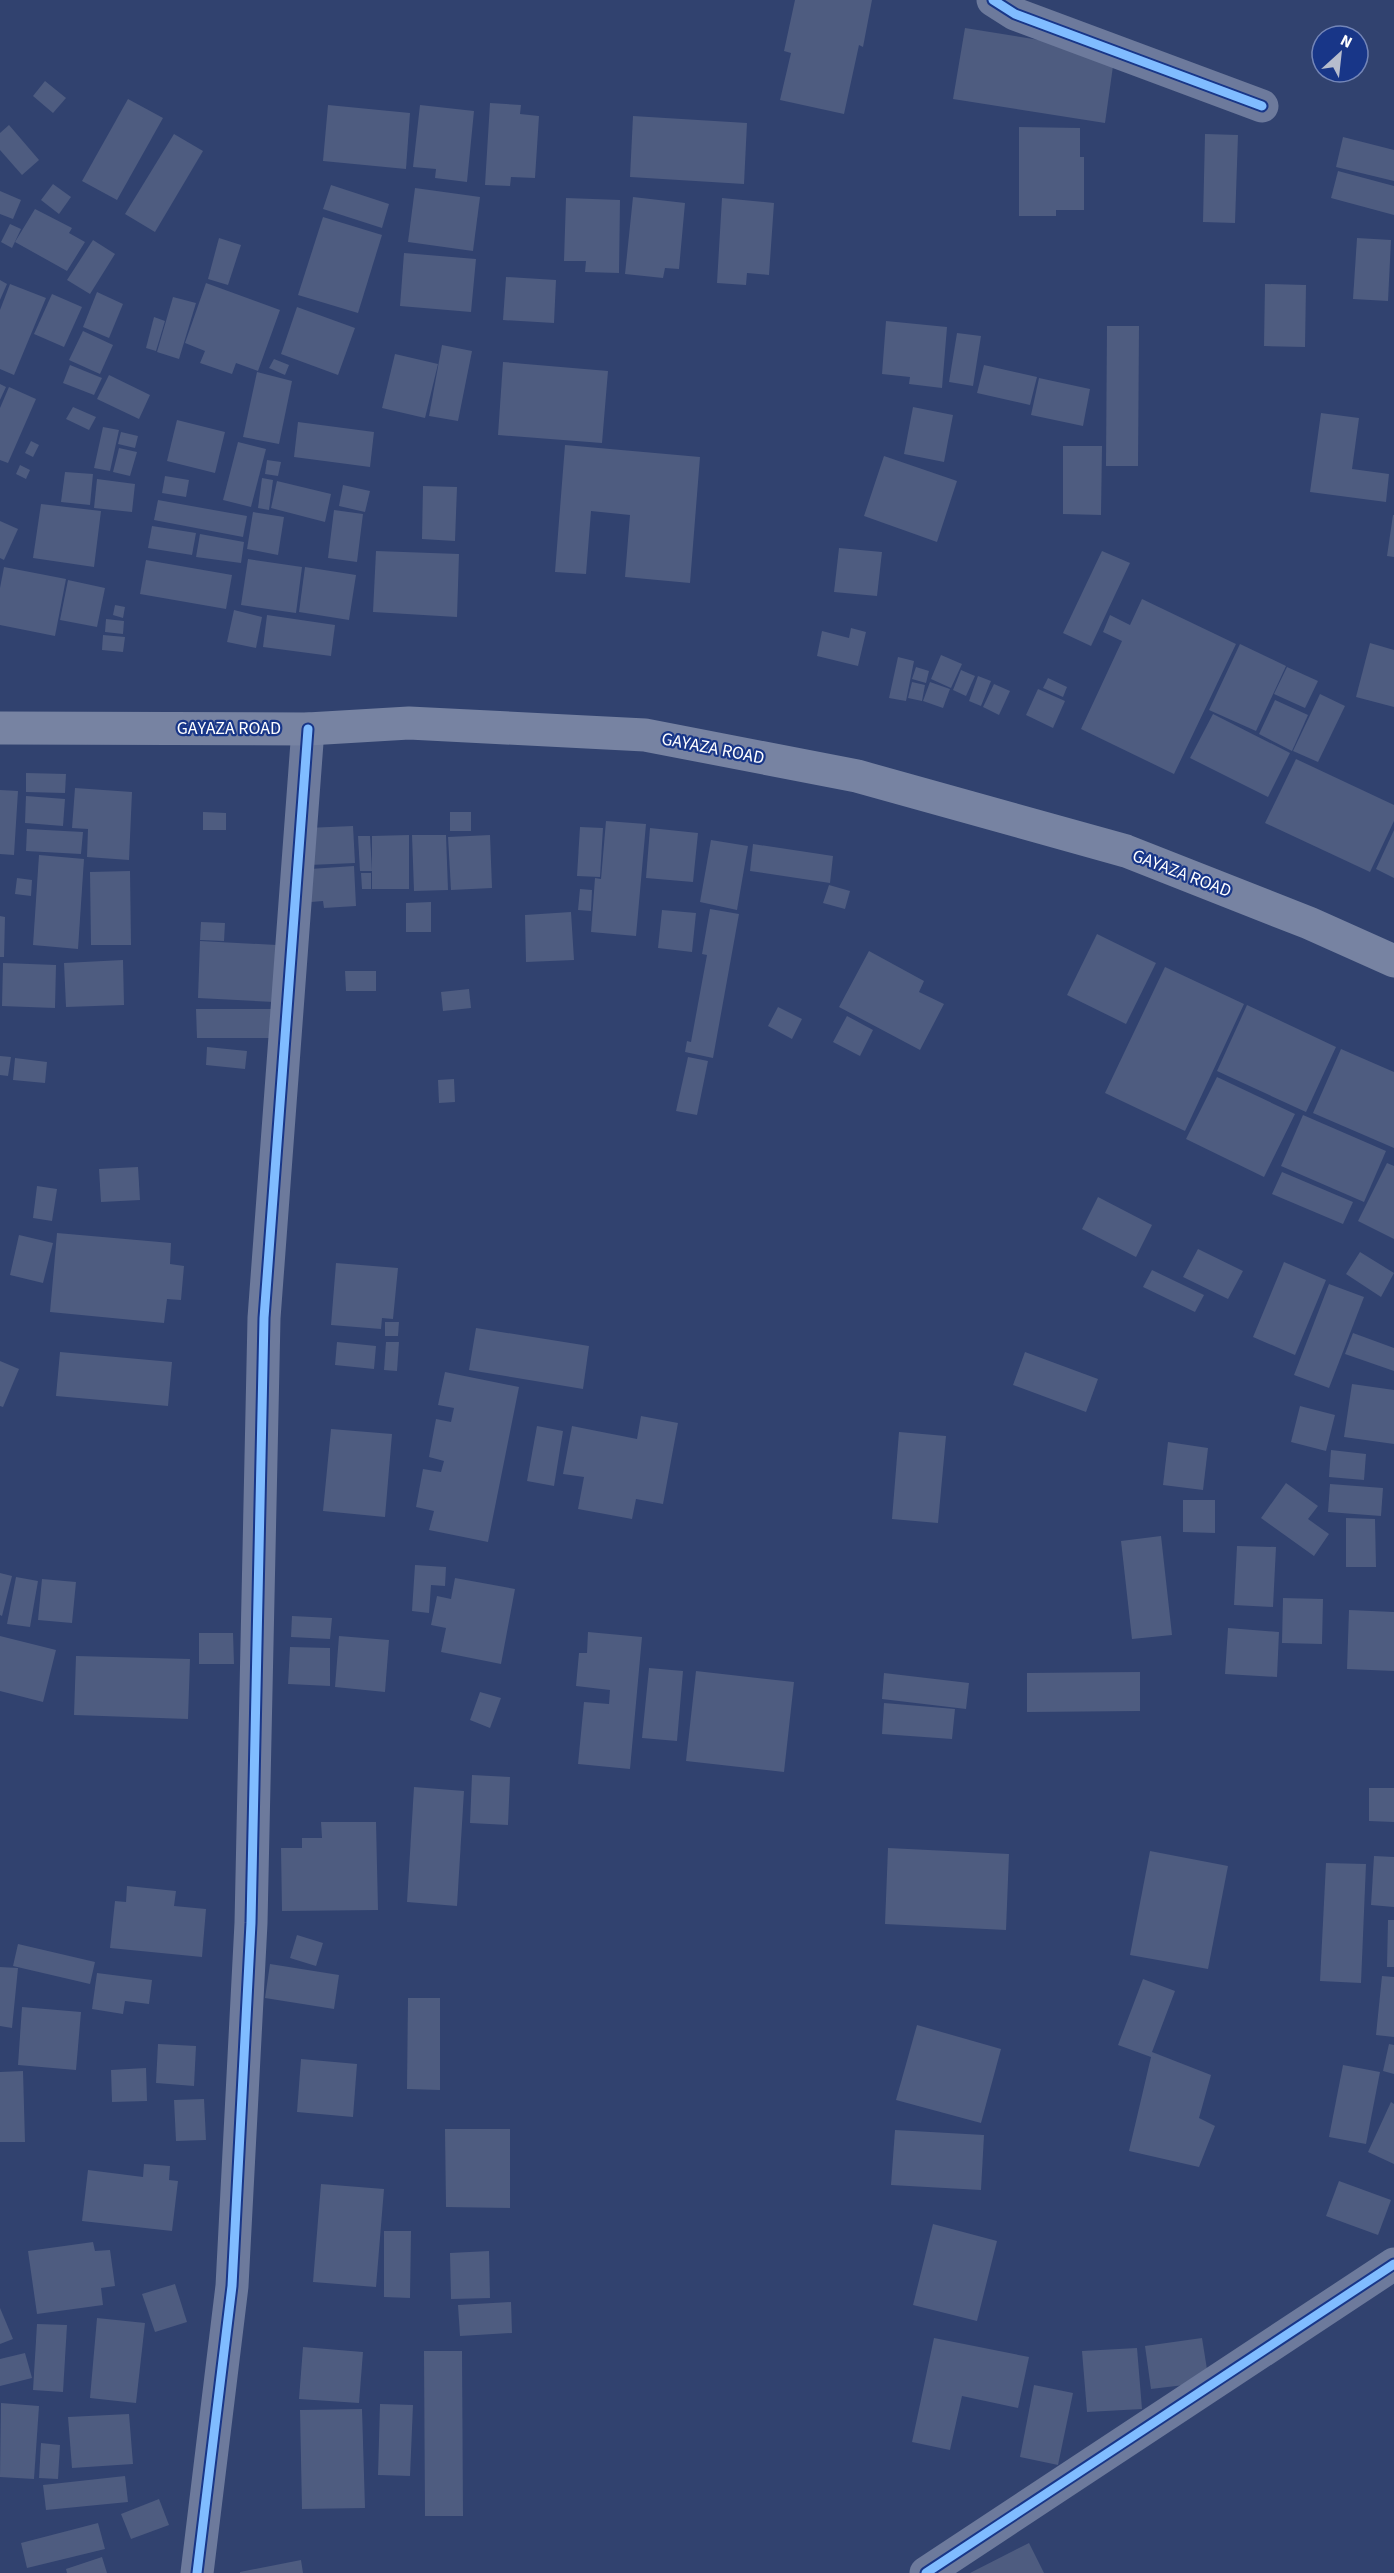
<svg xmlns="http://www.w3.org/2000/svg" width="1394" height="2573" viewBox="0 0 1394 2573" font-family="'Source Sans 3',sans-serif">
<rect width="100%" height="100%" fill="#31426f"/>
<g fill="#4e5c80">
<path d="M795 0H872L863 47 859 45 844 114 780 100 791 53 784 51Z"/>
<path d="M965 28 1115 52 1105 123 953 99Z"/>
<path d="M45 81 66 98 53 113 33 96Z"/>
<path d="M128 99 163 118 117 200 82 181Z"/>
<path d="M490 103 521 105 520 114 539 116 535 178 511 177 510 186 485 185Z"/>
<path d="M328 105 410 113 406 169 323 161Z"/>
<path d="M420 105 474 111 467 182 435 178 436 169 413 167Z"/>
<path d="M633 116 747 123 744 184 630 177Z"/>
<path d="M9 125 39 160 22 175 0 150V133Z"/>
<path d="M1019 127 1080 128V157H1084V210H1056V216H1019Z"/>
<path d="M174 134 203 151 155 232 125 214Z"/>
<path d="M1205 134 1238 135 1235 223 1203 222Z"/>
<path d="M1343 137 1394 150V181L1336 167Z"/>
<path d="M1338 171 1394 186V215L1331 198Z"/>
<path d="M53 184 71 197 59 214 41 200Z"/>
<path d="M331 185 389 204 382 228 323 209Z"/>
<path d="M415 188 480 197 473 251 408 242Z"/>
<path d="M0 191 21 200 13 219 0 214Z"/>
<path d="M633 197 685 203 679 269 665 268 663 278 625 274Z"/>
<path d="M566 198 620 200 619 273 585 272 586 261H564Z"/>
<path d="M722 198 774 203 769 275 747 273 746 285 717 283Z"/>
<path d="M35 209 72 228 69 233 85 242 67 271 15 242Z"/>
<path d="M323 217 382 235 358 313 298 295Z"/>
<path d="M10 224 21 229 12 248 1 242Z"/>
<path d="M219 238 241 245 228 285 208 279Z"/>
<path d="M1357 238 1391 240 1388 301 1353 299Z"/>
<path d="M93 240 115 254 90 294 67 280Z"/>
<path d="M404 253 476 259 471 312 400 306Z"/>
<path d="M506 277 556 280 554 323 503 320Z"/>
<path d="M0 280 7 284 0 300Z"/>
<path d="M206 283 280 310 258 371 236 363 232 374 200 363 205 351 185 343Z"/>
<path d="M10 284 46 298 14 375 0 369V310Z"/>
<path d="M1265 284 1306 285 1305 347 1264 346Z"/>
<path d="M97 292 123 304 109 338 83 327Z"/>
<path d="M52 294 82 307 64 347 34 334Z"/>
<path d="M173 297 196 303 179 359 157 352Z"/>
<path d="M297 307 355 328 338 375 281 354Z"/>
<path d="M154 317 165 321 156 351 146 348Z"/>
<path d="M886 321 947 327 942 388 909 384 910 377 882 374Z"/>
<path d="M1107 326H1139L1138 466H1106Z"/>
<path d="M83 331 113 345 100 374 69 360Z"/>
<path d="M957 333 981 336 973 386 949 382Z"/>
<path d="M442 345 472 351 458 421 429 416Z"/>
<path d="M395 354 438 364 425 418 382 408Z"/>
<path d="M274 359 289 365 285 375 269 368Z"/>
<path d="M503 362 608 371 602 443 498 435Z"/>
<path d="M70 365 102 378 94 395 63 383Z"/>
<path d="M984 365 1037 377 1030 405 977 393Z"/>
<path d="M257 372 292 381 279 444 243 437Z"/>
<path d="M109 375 150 395 139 419 97 399Z"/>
<path d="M1039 378 1090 389 1083 426 1031 415Z"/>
<path d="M0 384 6 387 0 400Z"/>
<path d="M9 387 36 399 8 463 0 460V408Z"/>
<path d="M73 407 96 417 89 430 66 419Z"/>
<path d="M913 407 953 415 944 462 904 454Z"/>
<path d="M1321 413 1359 418 1352 469 1389 474 1386 502 1310 492Z"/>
<path d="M177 420 225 432 215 473 167 461Z"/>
<path d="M298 422 374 432 370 467 294 457Z"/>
<path d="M103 427 119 430 110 471 94 468Z"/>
<path d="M121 432 138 436 135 448 118 444Z"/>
<path d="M31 441 39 445 33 457 25 453Z"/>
<path d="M238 442 266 449 251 507 223 500Z"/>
<path d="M565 445 700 457 690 583 625 577 630 515 591 511 586 574 555 572Z"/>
<path d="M1063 446H1102L1101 515 1063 514Z"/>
<path d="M119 448 137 452 130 476 113 472Z"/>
<path d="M884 456 957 481 937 542 864 516Z"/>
<path d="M267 460 281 462 278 476 265 474Z"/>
<path d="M20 465 30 470 26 479 16 474Z"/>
<path d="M65 472 93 474 90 505 61 502Z"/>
<path d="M165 476 189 480 186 497 162 493Z"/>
<path d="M262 478 273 480 269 510 258 508Z"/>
<path d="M97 479 135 484 132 512 94 508Z"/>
<path d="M277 481 331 494 325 522 271 508Z"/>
<path d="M343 485 370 491 365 512 339 506Z"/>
<path d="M423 486 457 487 455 541 422 539Z"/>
<path d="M158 500 247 516 243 537 154 520Z"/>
<path d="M41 504 101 511 94 567 33 558Z"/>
<path d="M334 510 363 514 357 562 328 558Z"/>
<path d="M253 512 284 517 278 555 247 549Z"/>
<path d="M1393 515H1394V557L1387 556Z"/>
<path d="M0 521 18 529 4 560 0 558Z"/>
<path d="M152 526 196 533 192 555 148 548Z"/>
<path d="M200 534 244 542 241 563 196 557Z"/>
<path d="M839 548 882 552 877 596 834 592Z"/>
<path d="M376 551 459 554 457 617 373 612Z"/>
<path d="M1102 551 1130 563 1091 646 1063 633Z"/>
<path d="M248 559 302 567 296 613 241 605Z"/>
<path d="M146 560 232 575 226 609 140 594Z"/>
<path d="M4 567 66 579 55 636 0 625V588Z"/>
<path d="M305 567 356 575 349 620 299 612Z"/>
<path d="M68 580 105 588 97 627 60 620Z"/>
<path d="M1142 599 1236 644 1174 774 1081 729 1122 641 1103 632 1110 615 1130 625Z"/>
<path d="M115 605 125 607 123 618 113 615Z"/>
<path d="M234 610 262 617 256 648 227 642Z"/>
<path d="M267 615 335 625 331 656 263 647Z"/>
<path d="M106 619 124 621 123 634 105 632Z"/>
<path d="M851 628 866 632 858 666 817 656 822 631 849 638Z"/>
<path d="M103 635 125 637 123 652 102 650Z"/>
<path d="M1370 643 1394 650V707L1356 697Z"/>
<path d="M1240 644 1286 666 1256 731 1209 710Z"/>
<path d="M941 655 962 664 951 688 931 679Z"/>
<path d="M898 657 914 661 906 701 889 698Z"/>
<path d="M916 667 929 671 926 683 912 679Z"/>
<path d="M1287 667 1318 681 1305 708 1274 694Z"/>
<path d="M961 670 975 676 966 696 953 690Z"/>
<path d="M978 676 991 681 981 706 969 701Z"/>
<path d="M1048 678 1067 687 1063 697 1043 688Z"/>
<path d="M912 682 925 685 922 701 908 698Z"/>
<path d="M930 682 950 689 943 708 923 701Z"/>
<path d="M994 684 1010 691 999 715 983 707Z"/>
<path d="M1038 689 1065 701 1053 728 1026 715Z"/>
<path d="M1320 694 1345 706 1318 762 1293 751Z"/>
<path d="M1275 700 1308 715 1292 751 1259 734Z"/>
<path d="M1213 714 1290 753 1268 797 1190 758Z"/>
<path d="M1296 759 1394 805V821L1370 872 1265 823Z"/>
<path d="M26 773 66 774 65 793 26 792Z"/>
<path d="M75 788 132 792 129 860 87 857 88 829 72 828Z"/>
<path d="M0 790 18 791 14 855 0 854Z"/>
<path d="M26 796 65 799 63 826 25 823Z"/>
<path d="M203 812 226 813V830H203Z"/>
<rect x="450" y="812" width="21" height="19"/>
<path d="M606 821 646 824 636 936 591 932 595 878 601 879Z"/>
<path d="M353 826 355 863 309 865 306 828Z"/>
<path d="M580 827 603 828 600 877 577 876Z"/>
<path d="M650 828 698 833 693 882 646 878Z"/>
<path d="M27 829 83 832 81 854 26 851Z"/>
<path d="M1394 830V878L1376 869Z"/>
<path d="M409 835V889H372V836Z"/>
<path d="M412 835H446L448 890 414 891Z"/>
<path d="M490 835 492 888 451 890 448 837Z"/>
<path d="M358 836H370L372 871H360Z"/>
<path d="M711 840 748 846 737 910 700 902Z"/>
<path d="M753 844 833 856 830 883 750 871Z"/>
<path d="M39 855 84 859 78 949 33 945Z"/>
<path d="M354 866 356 906 324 908 323 901 311 902 310 869Z"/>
<path d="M130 871 131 945H91L90 872Z"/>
<path d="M361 873H371V889H362Z"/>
<path d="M17 878 32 880 31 896 15 894Z"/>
<path d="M829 885 850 891 845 909 823 903Z"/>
<path d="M580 889 592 890 591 911 578 910Z"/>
<path d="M431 902V932H406V903Z"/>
<path d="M710 909 739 914 713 1058 685 1052 687 1041 691 1042 707 955 702 954Z"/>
<path d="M662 910 696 913 692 952 658 948Z"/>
<path d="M571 912 574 960 526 962 525 915Z"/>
<path d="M0 916 5 917 4 957H0Z"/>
<path d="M201 922 225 923 224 941 200 940Z"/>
<path d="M1097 934 1156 963 1126 1024 1067 995Z"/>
<path d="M200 941 277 945 274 1002 198 998Z"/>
<path d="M869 951 924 981 919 992 944 1004 920 1050 839 1007Z"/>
<path d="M123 960 124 1005 66 1007 64 963Z"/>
<path d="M3 963 56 965 55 1008 2 1006Z"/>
<path d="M1165 967 1244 1004 1185 1131 1105 1093Z"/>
<path d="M345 971H376V991H346Z"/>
<path d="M469 989 471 1008 443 1011 441 992Z"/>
<path d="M1247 1005 1336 1047 1306 1112 1217 1071Z"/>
<path d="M778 1007 802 1019 792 1039 768 1026Z"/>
<path d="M196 1009H271V1038H197Z"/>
<path d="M847 1016 873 1030 860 1056 833 1042Z"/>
<path d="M207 1047 247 1051 245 1069 206 1065Z"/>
<path d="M1341 1049 1394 1072V1148L1313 1113Z"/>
<path d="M0 1056 11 1057 8 1076 0 1075Z"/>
<path d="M688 1057 708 1061 697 1115 676 1111Z"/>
<path d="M15 1058 47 1062 45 1083 13 1080Z"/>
<path d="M1217 1077 1295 1114 1264 1177 1186 1139Z"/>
<path d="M454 1079 455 1102 439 1103 438 1080Z"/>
<path d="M1303 1115 1386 1151 1364 1202 1281 1166Z"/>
<path d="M1387 1163 1394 1166V1239L1358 1221Z"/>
<path d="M138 1167 140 1200 101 1202 99 1169Z"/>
<path d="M1282 1172 1353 1202 1343 1224 1272 1194Z"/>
<path d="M37 1186 57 1189 52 1221 33 1218Z"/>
<path d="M1098 1197 1152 1225 1136 1257 1082 1229Z"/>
<path d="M57 1233 171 1243 170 1264 184 1266 181 1300 167 1299 164 1323 50 1312Z"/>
<path d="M19 1235 53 1243 43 1283 10 1275Z"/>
<path d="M1198 1249 1243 1271 1228 1299 1183 1277Z"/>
<path d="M1360 1252 1394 1273 1381 1297 1346 1274Z"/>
<path d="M1284 1262 1326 1280 1295 1355 1253 1337Z"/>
<path d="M336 1263 398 1268 393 1319 382 1318 381 1329 331 1325Z"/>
<path d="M1152 1270 1204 1295 1195 1312 1143 1287Z"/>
<path d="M1329 1284 1364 1297 1329 1388 1294 1375Z"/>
<path d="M385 1322H399L398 1336H385Z"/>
<path d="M476 1328 589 1346 583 1389 469 1370Z"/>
<path d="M1353 1333 1394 1348V1371L1345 1354Z"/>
<path d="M337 1342 376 1346 374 1369 335 1365Z"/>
<path d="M386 1342H399L397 1371 384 1370Z"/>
<path d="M60 1352 172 1362 168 1406 56 1396Z"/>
<path d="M1025 1352 1098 1379 1086 1412 1013 1385Z"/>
<path d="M0 1361 19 1369 3 1407 0 1406Z"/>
<path d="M445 1372 519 1387 488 1542 429 1530 434 1511 416 1507 423 1469 441 1472 444 1461 429 1457 436 1419 451 1422 454 1408 438 1405Z"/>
<path d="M1352 1384 1394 1390V1444L1344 1437Z"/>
<path d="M1300 1406 1335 1415 1326 1451 1291 1442Z"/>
<path d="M641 1416 678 1423 663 1504 636 1499 632 1519 578 1509 584 1477 563 1474 572 1426 637 1439Z"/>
<path d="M537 1426 563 1431 554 1486 527 1481Z"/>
<path d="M331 1429 392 1434 385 1517 323 1511Z"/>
<path d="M899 1432 946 1436 938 1523 892 1519Z"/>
<path d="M1168 1442 1208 1448 1203 1490 1163 1485Z"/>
<path d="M1331 1450 1366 1454 1364 1480 1329 1477Z"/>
<path d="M1286 1483 1318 1506 1308 1519 1329 1534 1314 1556 1261 1518Z"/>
<path d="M1330 1484 1383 1488 1381 1516 1328 1512Z"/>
<path d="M1183 1500H1215V1533L1183 1532Z"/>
<path d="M1346 1518 1375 1519 1376 1567H1346Z"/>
<path d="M1161 1536 1172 1635 1132 1639 1121 1541Z"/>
<path d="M1237 1546 1276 1547 1273 1607 1234 1605Z"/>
<path d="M415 1565 446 1567 445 1586 431 1585 429 1613 412 1611Z"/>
<path d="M0 1573 12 1576 2 1616 0 1615Z"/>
<path d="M16 1577 38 1581 30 1627 7 1624Z"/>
<path d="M455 1578 515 1589 501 1664 441 1652 446 1628 431 1625 437 1596 451 1599Z"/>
<path d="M42 1579 76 1582 72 1623 38 1620Z"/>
<path d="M1283 1598 1323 1599 1322 1644 1282 1643Z"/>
<path d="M1349 1610 1394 1612V1671L1347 1669Z"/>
<path d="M292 1616 332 1618 330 1639 291 1637Z"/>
<path d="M1228 1628 1279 1632 1277 1677 1225 1674Z"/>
<path d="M588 1632 642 1637 630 1769 578 1764 584 1702 609 1704 610 1690 576 1686 579 1653H587Z"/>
<path d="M199 1633H233L234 1664H199Z"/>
<path d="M0 1636 56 1650 43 1702 0 1691Z"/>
<path d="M339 1636 389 1640 385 1692 335 1687Z"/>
<path d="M290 1647 330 1648V1686L288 1684Z"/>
<path d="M76 1656 190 1659 188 1719 74 1715Z"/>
<path d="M649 1668 683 1671 677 1741 642 1738Z"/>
<path d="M696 1671 794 1682 784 1772 686 1761Z"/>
<path d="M1140 1672V1711L1027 1712V1673Z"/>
<path d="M884 1673 969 1683 966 1709 882 1699Z"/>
<path d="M480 1692 501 1698 490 1728 470 1720Z"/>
<path d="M884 1703 955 1709 952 1739 882 1734Z"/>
<path d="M472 1775 510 1777 508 1825 470 1823Z"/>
<path d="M414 1787 464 1791 457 1906 407 1902Z"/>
<path d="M1369 1788H1394V1822L1369 1821Z"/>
<path d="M321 1822H376L378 1910 282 1911 281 1848H302V1838H322Z"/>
<path d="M888 1848 1009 1854 1006 1930 885 1924Z"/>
<path d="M1150 1851 1228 1866 1208 1969 1130 1955Z"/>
<path d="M1374 1856 1394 1857V1907L1371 1905Z"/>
<path d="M1326 1863 1366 1864 1361 1983 1320 1981Z"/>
<path d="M127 1886 176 1891 174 1906 206 1909 202 1957 110 1948 115 1901 126 1902Z"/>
<path d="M1388 1920H1394V1967H1387Z"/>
<path d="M297 1935 323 1943 316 1966 290 1958Z"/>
<path d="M18 1944 95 1962 90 1984 13 1966Z"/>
<path d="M270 1964 339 1975 334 2009 265 1998Z"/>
<path d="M0 1967 18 1968 12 2028 0 2026Z"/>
<path d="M97 1973 152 1980 149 2004 125 2001 123 2014 92 2009Z"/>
<path d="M1382 1976 1394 1977V2037L1376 2035Z"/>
<path d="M1143 1979 1175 1991 1152 2052 1211 2075 1199 2118 1215 2126 1199 2167 1129 2151 1151 2057 1118 2045Z"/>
<path d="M408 1998H440V2090L407 2089Z"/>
<path d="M22 2007 81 2012 76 2070 18 2065Z"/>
<path d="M917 2025 1001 2049 981 2123 896 2100Z"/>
<path d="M158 2044 196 2046 194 2086 156 2083Z"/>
<path d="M1389 2044 1394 2045V2074L1383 2071Z"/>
<path d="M301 2059 357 2064 353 2117 297 2112Z"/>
<path d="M1343 2065 1380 2072 1366 2144 1329 2137Z"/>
<path d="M146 2068 147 2101 112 2102 111 2070Z"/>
<path d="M23 2071 25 2142H0V2072Z"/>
<path d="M204 2099 206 2140 176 2141 174 2100Z"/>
<path d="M1391 2102 1394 2104V2164L1368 2152Z"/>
<path d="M445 2129H510V2208L446 2207Z"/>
<path d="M895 2130 984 2135 981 2190 891 2185Z"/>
<path d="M144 2164 170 2166 169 2180 178 2181 172 2231 82 2221 88 2170 143 2177Z"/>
<path d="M1339 2181 1391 2200 1378 2235 1326 2216Z"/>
<path d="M321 2184 384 2189 376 2287 313 2282Z"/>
<path d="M933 2224 997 2241 977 2321 913 2305Z"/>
<path d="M384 2231H411L410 2298 384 2297Z"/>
<path d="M93 2242 95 2251 110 2250 115 2286 101 2288 103 2305 37 2314 28 2251Z"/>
<path d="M489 2251 490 2298 451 2299 450 2253Z"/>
<path d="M175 2284 187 2322 155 2332 142 2294Z"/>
<path d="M511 2302 512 2333 460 2336 458 2305Z"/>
<path d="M0 2308 13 2339 0 2344Z"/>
<path d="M97 2318 145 2323 136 2403 90 2398Z"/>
<path d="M37 2324 67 2325 63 2392 33 2390Z"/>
<path d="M934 2338 1029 2357 1018 2408 962 2396 950 2450 912 2442Z"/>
<path d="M1202 2338 1209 2382 1151 2389 1145 2346Z"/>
<path d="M303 2347 363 2352 359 2403 299 2399Z"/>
<path d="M1137 2348 1142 2409 1087 2412 1082 2351Z"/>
<path d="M424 2351H462L463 2516H425Z"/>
<path d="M25 2353 32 2378 0 2386V2359Z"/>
<path d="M1034 2385 1073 2393 1058 2465 1020 2457Z"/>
<path d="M1 2403 39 2406 34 2479 0 2477Z"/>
<path d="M380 2404 413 2405 410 2476 378 2475Z"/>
<path d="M362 2409 365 2508 302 2509 300 2410Z"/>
<path d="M129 2414 133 2464 72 2468 68 2417Z"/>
<path d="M41 2443 60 2445 58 2479 39 2478Z"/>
<path d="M125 2476 128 2502 46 2510 43 2485Z"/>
<path d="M159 2499 169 2525 131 2539 121 2514Z"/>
<path d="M98 2523 105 2549 27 2568 21 2543Z"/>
<path d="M1029 2543 1044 2573H970Z"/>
<path d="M102 2557 107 2573H67L66 2569Z"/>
<path d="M301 2560 303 2573H240V2572Z"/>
</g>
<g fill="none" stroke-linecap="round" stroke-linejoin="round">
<g stroke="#6d7a9c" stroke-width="33">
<path d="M993 0 1015 14 1262 106"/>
<path d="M197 2573 232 2286 251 1923 264 1318 308 729"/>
<path d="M926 2573 1394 2264"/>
</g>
<path stroke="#7783a2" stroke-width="33" d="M0 728 308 729 409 723 645 735 857 776 1126 851 1309 923 1394 961"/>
<defs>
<g id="cycleway">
<path d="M993 0 1015 14 1262 106"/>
<path d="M197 2573 232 2286 251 1923 264 1318 308 729"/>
<path d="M926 2573 1394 2264"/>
</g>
</defs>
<use href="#cycleway" stroke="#183688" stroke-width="13"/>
<use href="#cycleway" stroke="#80bcff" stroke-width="9"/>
</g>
<g text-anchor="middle" stroke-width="4.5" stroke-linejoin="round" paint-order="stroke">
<g font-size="18" fill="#fff" stroke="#183688">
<text x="229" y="734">GAYAZA ROAD</text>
<text transform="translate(713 748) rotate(11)" y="6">GAYAZA ROAD</text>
<text transform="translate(1182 873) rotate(21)" y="6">GAYAZA ROAD</text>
</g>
</g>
<g transform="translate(1340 54) rotate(27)"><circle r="28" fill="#183688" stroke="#7486b8" stroke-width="1.5"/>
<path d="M0-4.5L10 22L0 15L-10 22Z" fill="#b7bdcd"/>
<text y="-9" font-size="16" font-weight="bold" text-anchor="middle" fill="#ffffff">N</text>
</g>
</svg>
